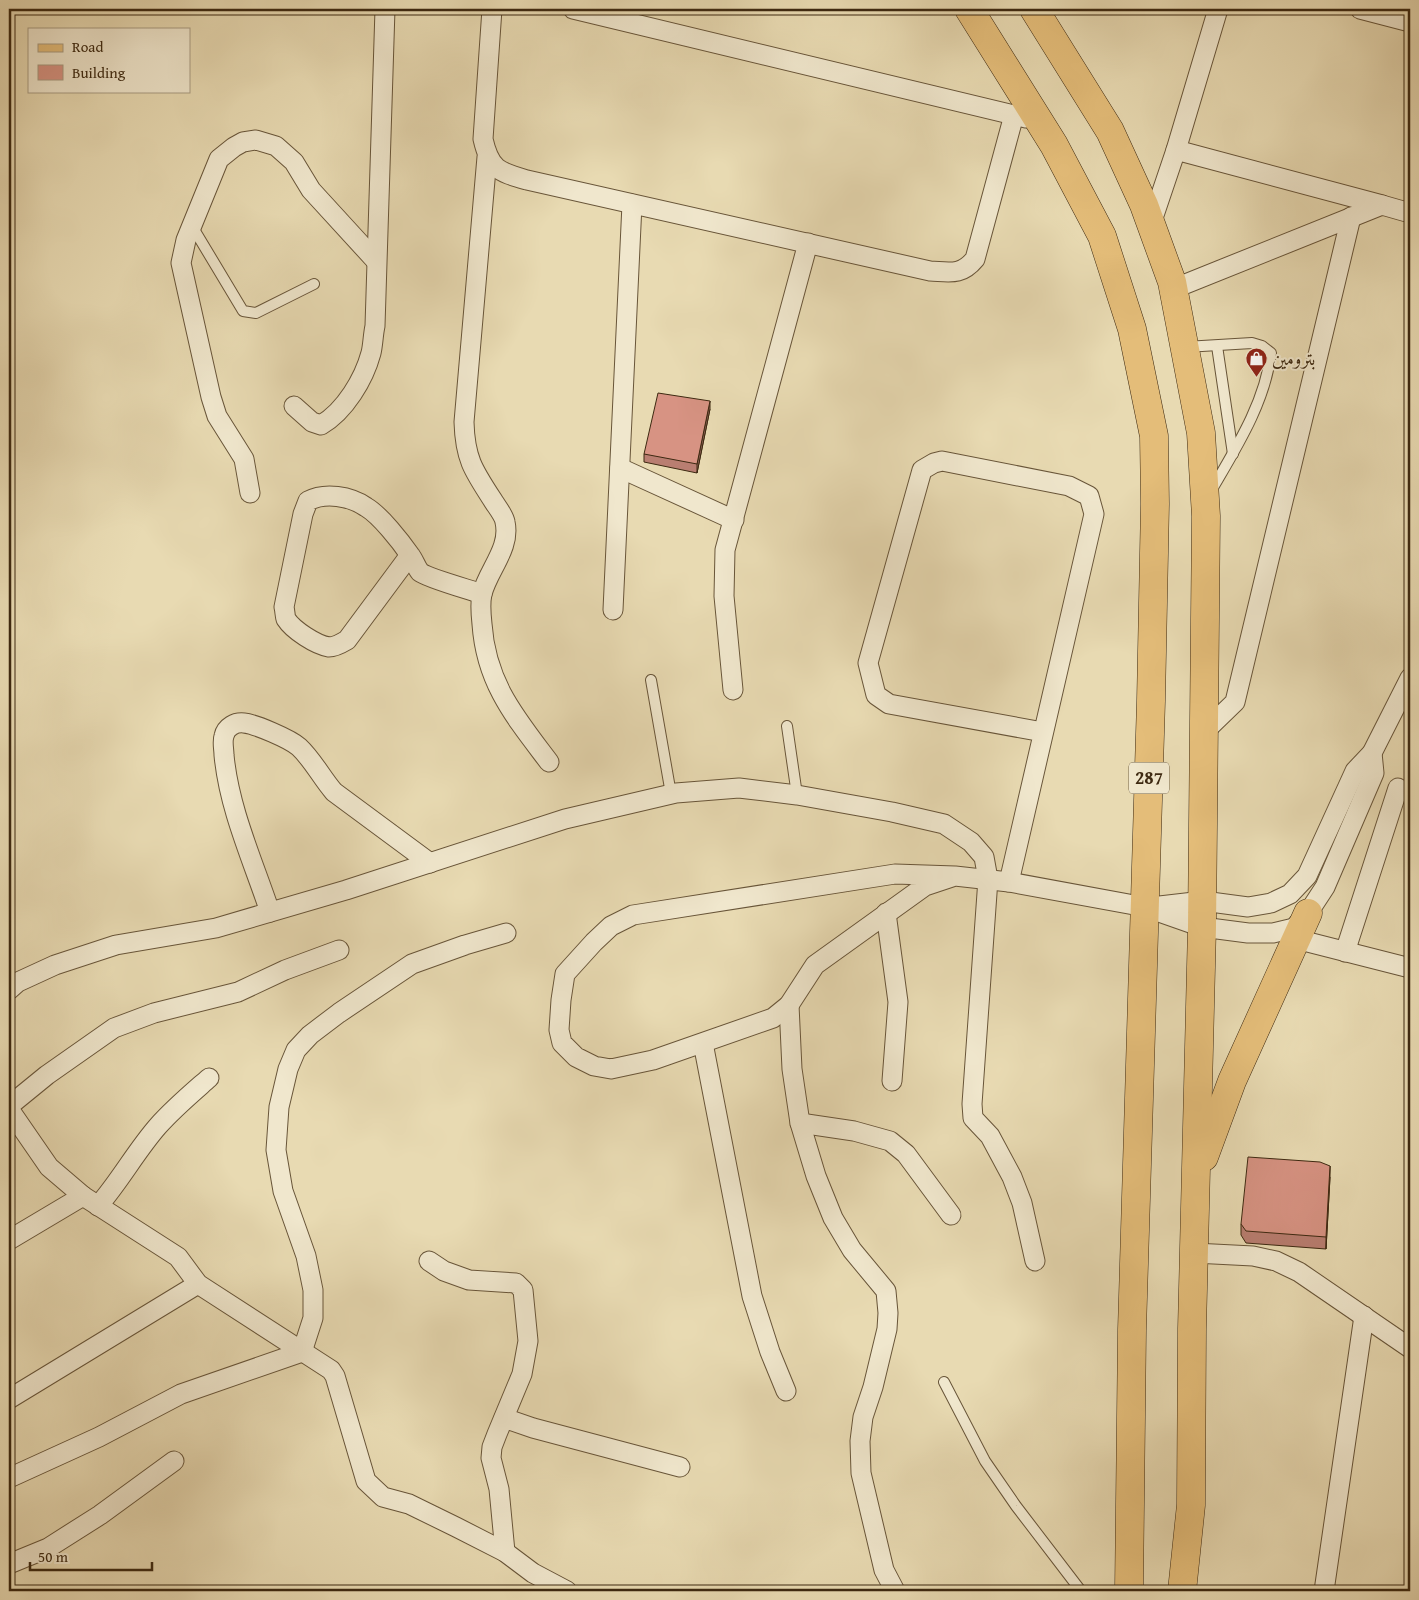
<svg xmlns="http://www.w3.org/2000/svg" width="1419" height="1600" viewBox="0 0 1419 1600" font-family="'Gentium Book Plus',Amiri,serif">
<rect width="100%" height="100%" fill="#e8dab2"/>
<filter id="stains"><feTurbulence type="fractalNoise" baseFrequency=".004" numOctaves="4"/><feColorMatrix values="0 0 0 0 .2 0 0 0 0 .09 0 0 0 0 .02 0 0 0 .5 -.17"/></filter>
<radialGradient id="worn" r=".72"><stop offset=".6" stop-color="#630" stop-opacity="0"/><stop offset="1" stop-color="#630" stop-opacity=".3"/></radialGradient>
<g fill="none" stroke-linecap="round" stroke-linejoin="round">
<defs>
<g id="lane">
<path d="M192 226 243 311 256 313 314 284"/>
<path d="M1217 346 1233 454"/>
<path d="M1185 347 1252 343 1262 346 1271 353C1265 403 1236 448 1211 491"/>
<path d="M651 680 671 794"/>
<path d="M787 726 797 795"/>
<path d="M944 1382 985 1461 1016 1506 1081 1591"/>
</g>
<g id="street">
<path d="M492 9 483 139C490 170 499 172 527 180L930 271C950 272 961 276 975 259L1014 115"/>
<path d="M573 9 1026 118"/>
<path d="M1360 9 1410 22"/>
<path d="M1176 150 1382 205"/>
<path d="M487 157 464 422C465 458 473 470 492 499 496 506 504 515 505 522 511 548 488 570 482 594 480 603 481 615 482 624 486 683 515 717 549 762"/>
<path d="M1151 224 1176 150 1218 9"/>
<path d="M1173 289 1382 205 1410 213"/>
<path d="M294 406 312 422 321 425C345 411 364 379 371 353 373 345 373 335 375 326L385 9"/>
<path d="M620 468 734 520"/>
<path d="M250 493 244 459 217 416 211 397 181 263 186 240 219 159 234 147 243 142 256 140 276 146 294 162 311 190 376 261"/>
<path d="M410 555 347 640C342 643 335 647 329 647 316 645 293 630 286 619 285 616 285 611 284 607L303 514 308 501C325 492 350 496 366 507 380 515 401 542 410 555 414 560 416 567 420 572 427 578 471 590 482 594"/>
<path d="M613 610 632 204"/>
<path d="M733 690 724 596 725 550 808 243"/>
<path d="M1204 732 1235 702 1351 217"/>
<path d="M955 876 895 874 633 915 611 926 594 942 565 974 561 1000 559 1030 562 1043 576 1057 594 1066 611 1069 653 1060 773 1018 789 1005 815 965 925 886 955 876 1009 882 1145 907 1202 927 1248 933H1273L1294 928 1308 913 1325 887 1374 773 1372 753"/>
<path d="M1009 882 1094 514 1089 496 1069 486 942 461 934 463 922 470 868 663 876 695 889 704 1043 732"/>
<path d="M1151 907 1203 901 1248 907 1271 903 1290 894 1307 876 1355 771 1372 753 1410 678"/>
<path d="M270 912C253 861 229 809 224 755 224 749 222 742 224 736 226 727 235 722 244 723 255 724 290 739 299 747 313 760 321 777 334 792L430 863"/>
<path d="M886 913 898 1002 892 1081"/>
<path d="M1296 939 1410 968"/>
<path d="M1345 952 1398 788"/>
<path d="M9 990 18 982 55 965 116 945 216 928 346 890 565 819 676 793 739 788 797 795 892 812 944 824 971 842 984 857 988 879 972 1104 973 1118 990 1136 1012 1177 1022 1203 1035 1261"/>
<path d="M789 1005 792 1069 800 1123 816 1176 833 1218 852 1250 886 1291 888 1313 887 1329 873 1387 863 1417 860 1441 861 1473 884 1570 895 1591"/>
<path d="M703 1043 752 1296 770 1352 786 1391"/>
<path d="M9 1106 47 1075 114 1028 154 1013 238 992 285 970 339 950"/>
<path d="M9 1109 49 1167 83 1196 178 1257 198 1284 331 1370 335 1376 366 1481 383 1497 409 1504 456 1527 505 1552 533 1573 567 1591"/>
<path d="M800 1123 854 1131 890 1141 906 1154 951 1215"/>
<path d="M98 1206C120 1181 136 1151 158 1126 174 1108 192 1093 209 1078"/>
<path d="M9 1240 83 1196"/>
<path d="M1194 1253 1253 1256 1276 1261 1299 1272 1410 1348"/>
<path d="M429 1261 444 1271 469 1280 516 1283 523 1290 528 1341 522 1374 497 1434 492 1447 491 1458 499 1489 505 1552"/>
<path d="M9 1399 198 1284"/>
<path d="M504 1418 533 1428 680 1467"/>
<path d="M9 1478 99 1437 181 1394 302 1352 313 1318V1290L306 1256 283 1191 276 1150 279 1107 288 1069 296 1050 310 1035 339 1013 412 964 465 945 506 933"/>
<path d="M9 1564 48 1548 100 1515 174 1461"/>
<path d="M1324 1591 1364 1316"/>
</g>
<g id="primary">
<path d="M969 9 1054 145 1102 236 1132 329 1154 436 1155 504 1151 701 1132 1330 1129 1591"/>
<path d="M1034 9 1110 131 1144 205 1172 282 1201 433 1206 516 1202 927 1192 1329 1191 1505 1182 1591"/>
<path d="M1204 1157 1232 1081 1308 913"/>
</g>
</defs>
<use href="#lane" stroke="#685539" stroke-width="12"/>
<use href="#street" stroke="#685539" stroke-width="21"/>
<use href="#primary" stroke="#3d2911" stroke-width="29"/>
<use href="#lane" stroke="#f0e7cd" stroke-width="10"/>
<use href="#street" stroke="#f0e7cd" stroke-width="19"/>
<use href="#primary" stroke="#e4bd79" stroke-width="28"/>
</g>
<g fill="#b97e71" stroke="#3d2911">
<path d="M710 409 697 473 644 462V454Z"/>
<path d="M1330 1177 1326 1249 1246 1243 1241 1235V1224Z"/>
</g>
<g fill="#96675c" stroke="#3d2911">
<path d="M710 401V409L697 473V464Z"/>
<path d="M1330 1166V1177L1326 1249V1237Z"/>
</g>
<g fill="#d79383" stroke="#3d2911">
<path d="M658 393 710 401 697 464 644 454Z"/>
<path d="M1248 1157 1320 1162 1330 1166 1326 1237 1246 1231 1241 1224Z"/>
</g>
<defs>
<symbol id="shop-pin" viewBox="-11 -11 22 30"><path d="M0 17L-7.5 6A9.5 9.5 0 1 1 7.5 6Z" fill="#8f2418" stroke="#f0e7cd"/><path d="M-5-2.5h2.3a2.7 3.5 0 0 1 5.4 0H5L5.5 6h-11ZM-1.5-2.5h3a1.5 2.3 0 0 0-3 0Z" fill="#fff"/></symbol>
</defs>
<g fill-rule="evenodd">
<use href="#shop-pin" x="1244" y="346" width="25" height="34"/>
</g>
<g text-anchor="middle" stroke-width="4" stroke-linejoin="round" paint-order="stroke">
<rect fill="#f0e7cd" stroke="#736249" stroke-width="1" x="1129" y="762.5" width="40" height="31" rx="4"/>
<g font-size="18" font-weight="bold" fill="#3d2911">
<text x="1149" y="784">287</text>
</g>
<g font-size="19" fill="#3d2911" stroke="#f0e7cd" text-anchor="start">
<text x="1272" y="365">بترومين</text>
</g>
</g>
<rect width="1419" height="1600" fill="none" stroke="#e8dab2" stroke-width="30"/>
<rect x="10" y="10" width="1399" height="1580" fill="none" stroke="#3d2911" stroke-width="2.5"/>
<rect x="15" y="15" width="1389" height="1570" fill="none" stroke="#3d2911"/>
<rect x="28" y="28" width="162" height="65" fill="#f0e7cd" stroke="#a89b82"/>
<rect x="38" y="44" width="25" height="8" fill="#e4bd79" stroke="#a89b82"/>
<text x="72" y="52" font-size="15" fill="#3d2911">Road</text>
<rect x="38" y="65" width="25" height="15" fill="#d79383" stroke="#a89b82"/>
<text x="72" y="78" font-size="15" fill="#3d2911">Building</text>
<path d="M30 1562v8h122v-8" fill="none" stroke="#3d2911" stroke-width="2.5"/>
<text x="38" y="1562" font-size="15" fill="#3d2911" stroke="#f0e7cd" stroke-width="4" paint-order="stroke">50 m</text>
<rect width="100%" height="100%" filter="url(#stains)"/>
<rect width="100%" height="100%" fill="url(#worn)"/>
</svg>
